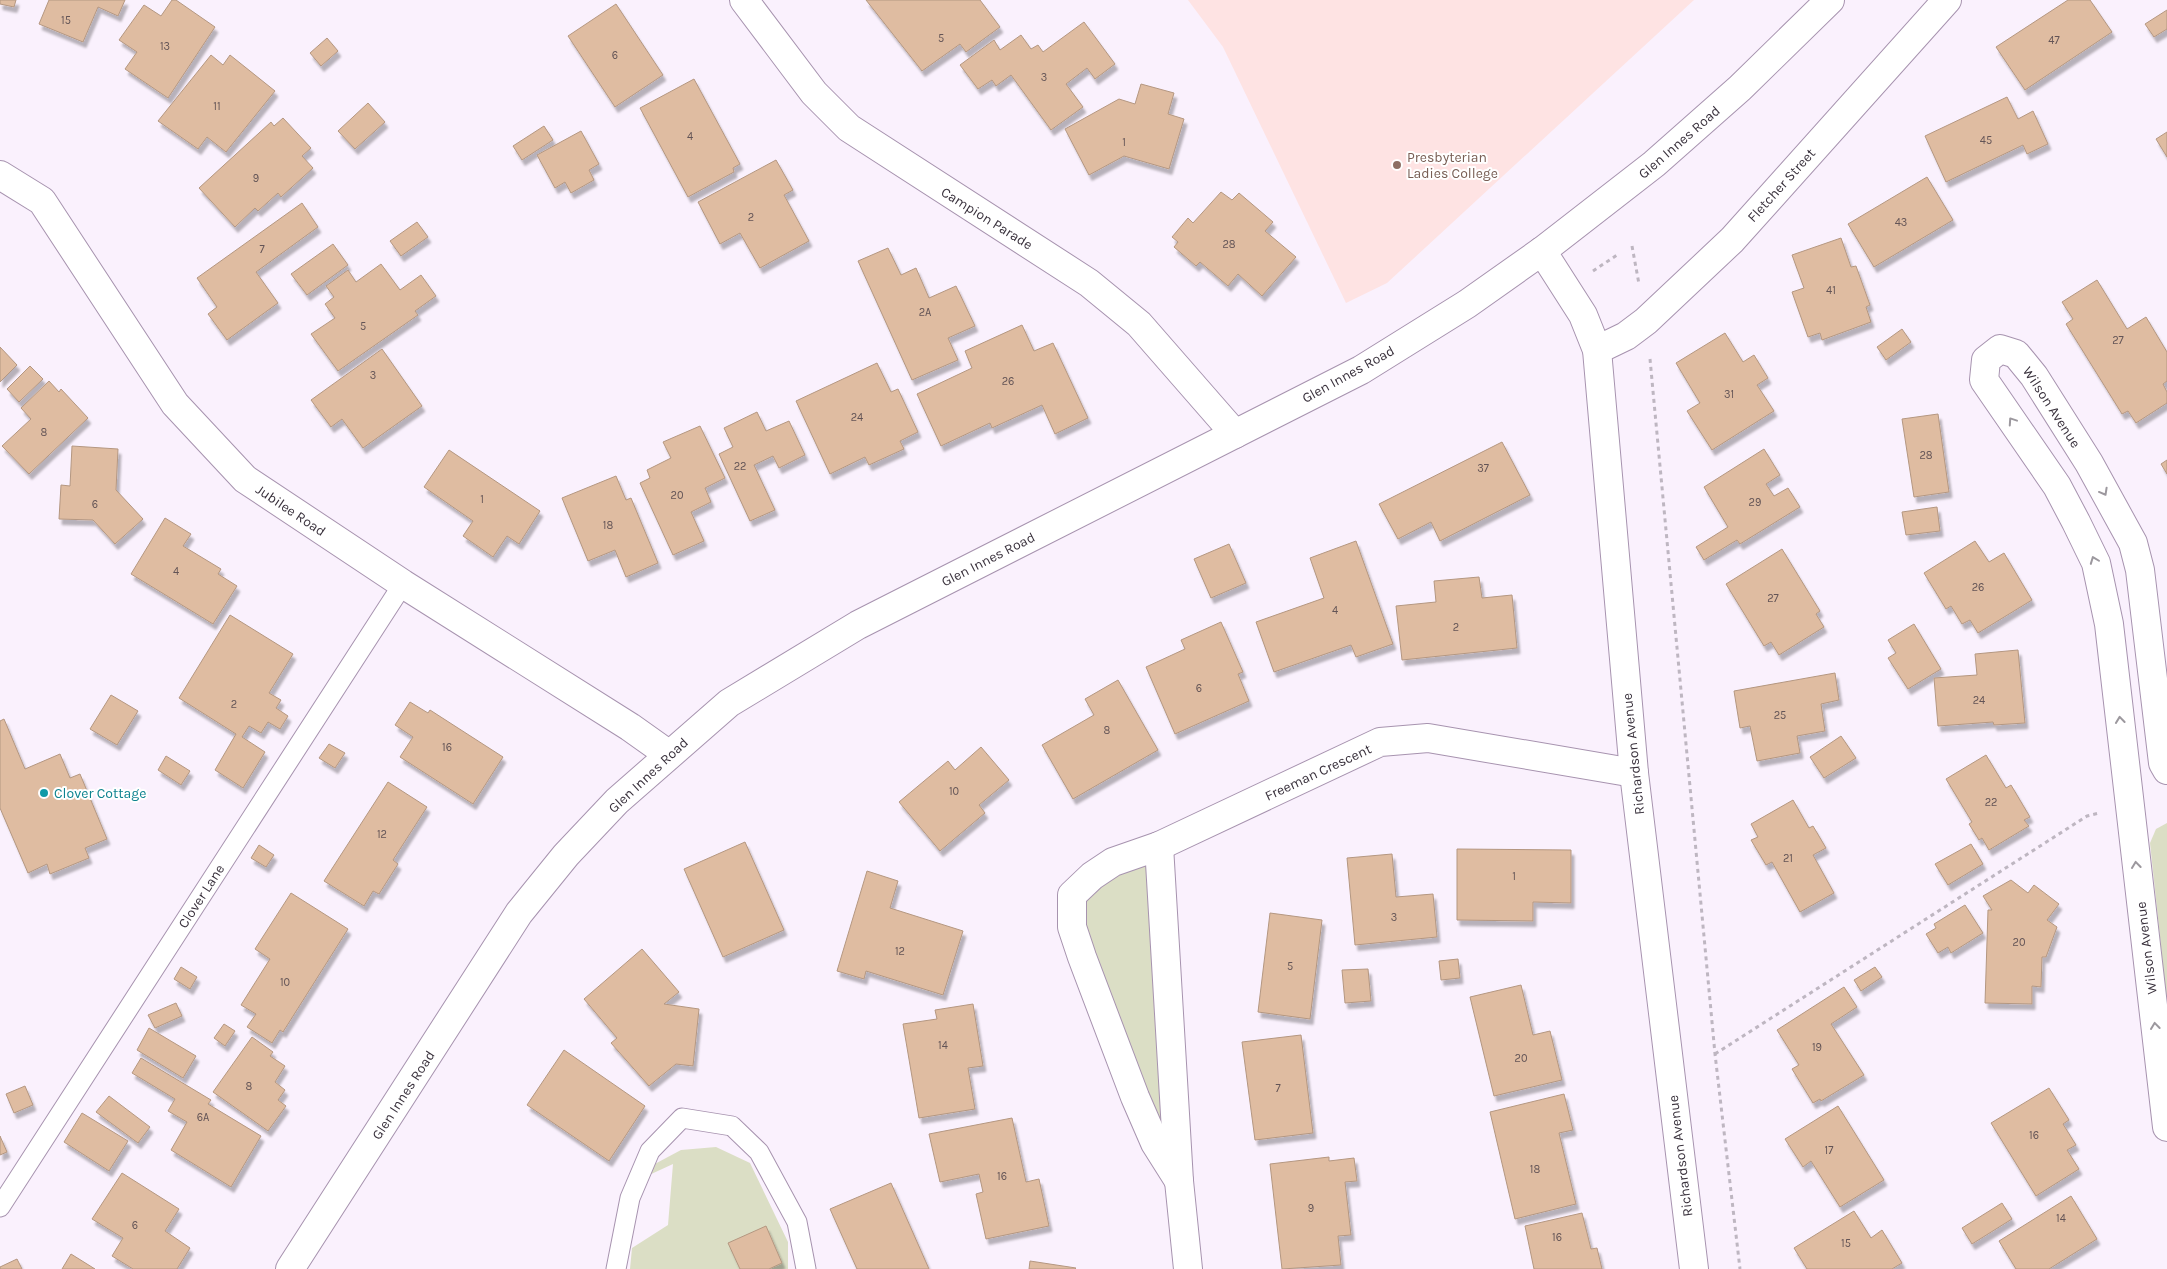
<svg xmlns="http://www.w3.org/2000/svg" width="2167" height="1269" viewBox="0 0 2167 1269" font-family="Karla,sans-serif">
<defs>
<filter id="shadow"><feDropShadow dx="3" dy="5.5" stdDeviation="1" flood-color="#0004"/></filter>
</defs>
<rect width="100%" height="100%" fill="#faf1fd"/>
<path fill="#fee3e3" d="M1188 0H1694L1387 283 1346 303 1223 47Z"/>
<g fill="#dbdec5">
<path d="M2167 823V1003L2150 843 2156 829Z"/>
<path d="M1159 846 1179 1181 1072 895Z"/>
<path d="M716 1147 750 1163 788 1242V1269H630L632 1248 668 1225 673 1164 647 1176 651 1166 681 1150Z"/>
</g>
<g fill="#dfbca1" stroke="#b49781" filter="url(#shadow)">
<path d="M0 0H16L14 7 0 4Z"/>
<path d="M49 0H125L118 16 98 7 83 42 39 24Z"/>
<path d="M172 0H176L215 27 168 98 125 69 137 52 119 40 144 5 161 16Z"/>
<path d="M866 0H980L1000 27 966 52 960 44 922 71Z"/>
<path d="M2068 0H2090L2112 32 2025 90 1996 47Z"/>
<path d="M616 4 663 75 615 107 568 36Z"/>
<path d="M2167 10V29L2154 37 2145 24Z"/>
<path d="M1084 22 1115 64 1095 79 1087 68 1066 84 1083 107 1051 130 1011 75 996 86 992 80 978 89 960 65 994 40 1000 50 1021 35 1031 49 1038 45 1043 52Z"/>
<path d="M327 38 338 51 321 66 310 53Z"/>
<path d="M211 55 223 65 230 55 275 91 226 152 207 137 198 149 158 121Z"/>
<path d="M694 79 740 164 733 168 734 172 688 197 640 108Z"/>
<path d="M1141 84 1174 93 1168 114 1184 119 1169 169 1124 156 1089 175 1065 129 1119 99 1135 104Z"/>
<path d="M2007 97 2018 119 2033 111 2048 144 2027 154 2023 145 1946 182 1925 136Z"/>
<path d="M368 103 385 122 355 149 338 131Z"/>
<path d="M283 118 311 148 302 156 313 168 281 197 278 193 258 211 255 208 235 227 199 188 271 122 274 126Z"/>
<path d="M544 126 553 140 522 160 513 146Z"/>
<path d="M581 131 599 164 589 170 594 180 571 193 565 182 555 188 537 155Z"/>
<path d="M2167 132V157L2156 139Z"/>
<path d="M776 160 793 190 784 195 809 241 760 268 740 233 720 244 698 202Z"/>
<path d="M1927 177 1953 220 1874 267 1848 224Z"/>
<path d="M1221 192 1232 200 1239 193 1273 222 1265 231 1296 257 1262 296 1238 274 1228 286 1200 262 1196 266 1174 247 1178 242 1172 237 1188 218 1193 223Z"/>
<path d="M302 203 318 227 256 272 278 303 227 340 208 314 217 307 197 278Z"/>
<path d="M417 222 428 237 401 256 390 241Z"/>
<path d="M1841 238 1851 267 1856 266 1870 305 1866 307 1871 322 1822 340 1820 333 1808 337 1792 292 1804 288 1792 255Z"/>
<path d="M333 244 348 265 307 295 291 274Z"/>
<path d="M888 248 901 275 916 268 929 298 956 286 975 326 948 338 958 360 912 380 858 261Z"/>
<path d="M381 264 400 290 421 275 436 296 415 311 418 315 338 371 311 334 335 318 325 304 334 297 326 286 348 270 356 282Z"/>
<path d="M2097 280 2127 329 2146 317 2167 352V381L2163 384 2167 392V403L2136 423 2128 411 2122 414 2066 324 2073 319 2062 302Z"/>
<path d="M1022 325 1034 351 1053 343 1088 418 1055 434 1042 405 992 428 990 423 941 446 917 394 972 368 965 351Z"/>
<path d="M1902 329 1911 342 1886 360 1877 347Z"/>
<path d="M1725 333 1743 362 1754 355 1768 378 1757 385 1774 411 1712 450 1687 411 1700 403 1676 363Z"/>
<path d="M0 347 17 365 0 382Z"/>
<path d="M382 349 422 406 363 448 342 419 331 427 311 400Z"/>
<path d="M877 363 891 392 898 389 918 432 900 441 904 449 869 465 865 457 830 474 796 401Z"/>
<path d="M30 366 43 379 19 402 7 389Z"/>
<path d="M49 381 59 392 61 389 88 418 29 474 2 446 31 419 21 408Z"/>
<path d="M757 412 766 431 789 421 805 455 779 468 773 456 754 465 775 510 750 521 719 454 733 447 724 428Z"/>
<path d="M1938 414 1949 492 1914 497 1902 419Z"/>
<path d="M700 426 725 478 705 488 711 502 691 512 704 541 673 555 640 483 650 478 647 470 671 458 663 442Z"/>
<path d="M1502 442 1530 495 1440 541 1431 522 1398 539 1379 504Z"/>
<path d="M72 446 118 449 116 490 143 519 115 544 93 520 59 519 61 485 70 486Z"/>
<path d="M1764 449 1780 475 1766 484 1774 496 1788 488 1800 507 1740 544 1737 540 1704 560 1696 547 1728 527 1704 487Z"/>
<path d="M449 450 540 511 519 544 507 536 493 557 463 536 473 521 424 487Z"/>
<path d="M2167 460V474L2161 464Z"/>
<path d="M616 476 626 500 631 498 658 563 626 577 615 550 588 561 562 498Z"/>
<path d="M1937 507 1940 531 1906 535 1902 512Z"/>
<path d="M165 518 191 534 183 546 221 569 218 574 237 586 213 624 131 574Z"/>
<path d="M1356 541 1393 644 1356 657 1351 645 1274 672 1256 622 1324 598 1310 558Z"/>
<path d="M1975 541 1989 562 2004 553 2032 600 1978 633 1970 620 1962 624 1951 606 1946 609 1924 573Z"/>
<path d="M1229 544 1246 583 1211 598 1194 559Z"/>
<path d="M1782 549 1820 611 1816 614 1824 627 1779 655 1771 642 1764 646 1726 584Z"/>
<path d="M1479 577 1482 598 1512 595 1517 648 1402 660 1396 606 1436 602 1434 581Z"/>
<path d="M230 615 293 654 269 693 281 700 276 708 288 716 280 729 268 722 261 733 249 726 242 737 265 752 243 788 215 770 236 734 179 698Z"/>
<path d="M1221 622 1243 672 1238 674 1249 701 1175 734 1146 667 1185 649 1181 640Z"/>
<path d="M1914 624 1941 669 1908 689 1888 658 1896 653 1888 640Z"/>
<path d="M2018 650 2025 723 1994 725 1993 722 1938 726 1934 678 1977 675 1975 654Z"/>
<path d="M1835 673 1839 700 1821 704 1825 731 1797 736 1800 753 1757 761 1750 726 1740 728 1734 691Z"/>
<path d="M1118 680 1158 750 1073 799 1042 745 1094 715 1085 699Z"/>
<path d="M111 695 138 711 117 745 90 729Z"/>
<path d="M410 702 428 713 430 710 503 757 473 804 400 757 413 737 395 725Z"/>
<path d="M4 719 25 769 60 754 70 778 80 774 107 839 85 848 89 858 50 874 47 864 28 873 0 808V721Z"/>
<path d="M1841 736 1856 758 1824 778 1810 757Z"/>
<path d="M329 744 345 753 335 768 319 758Z"/>
<path d="M981 747 1009 780 979 805 985 813 940 851 899 802 948 761 955 770Z"/>
<path d="M1986 755 2006 788 2011 785 2030 817 2024 820 2029 826 1989 850 1982 838 1979 840 1969 824 1972 822 1946 779Z"/>
<path d="M166 756 190 771 181 785 158 770Z"/>
<path d="M388 782 427 807 393 860 398 864 379 894 373 891 364 906 324 881Z"/>
<path d="M1793 800 1809 828 1813 826 1826 848 1813 855 1834 893 1800 912 1772 862 1766 865 1751 840 1758 837 1751 824Z"/>
<path d="M745 842 784 930 723 957 684 869Z"/>
<path d="M1971 844 1983 864 1948 885 1935 864Z"/>
<path d="M259 845 274 855 266 867 251 858Z"/>
<path d="M1457 849 1571 850V903L1533 902V921L1457 920Z"/>
<path d="M1392 854 1396 897 1433 894 1437 937 1355 945 1347 858Z"/>
<path d="M867 871 898 881 890 908 963 931 943 995 866 971 864 979 837 971Z"/>
<path d="M2011 880 2028 893 2034 885 2059 904 2047 920 2057 927 2046 957H2042L2041 987 2032 986V1004L1985 1003 1988 910H1992L1983 896Z"/>
<path d="M291 893 348 929 283 1032 280 1030 272 1043 247 1027 256 1014 241 1005 270 959 255 949Z"/>
<path d="M1965 905 1983 933 1951 953 1948 947 1938 953 1926 934 1936 928 1934 924Z"/>
<path d="M1270 913 1322 920 1310 1019 1258 1012Z"/>
<path d="M642 949 679 992 664 1004 699 1009 693 1066 676 1064 649 1086 611 1043 617 1038 584 999Z"/>
<path d="M1458 959 1460 978 1441 980 1439 961Z"/>
<path d="M181 967 197 977 190 989 174 979Z"/>
<path d="M1875 967 1882 977 1861 991 1854 980Z"/>
<path d="M1368 969 1371 1001 1345 1003 1342 970Z"/>
<path d="M1521 985 1533 1035 1550 1031 1562 1080 1494 1096 1470 997Z"/>
<path d="M1844 987 1857 1007 1831 1024 1864 1075 1821 1101 1820 1099 1813 1103 1792 1069 1799 1065 1777 1030Z"/>
<path d="M176 1003 182 1016 155 1028 148 1015Z"/>
<path d="M973 1004 983 1066 968 1068 975 1109 919 1118 903 1024 937 1019 935 1010Z"/>
<path d="M224 1024 235 1031 225 1046 214 1038Z"/>
<path d="M149 1028 196 1056 183 1078 137 1050Z"/>
<path d="M1301 1035 1313 1133 1255 1140 1242 1042Z"/>
<path d="M252 1037 273 1052 270 1056 285 1066 275 1082 285 1090 278 1100 286 1106 268 1131 213 1092Z"/>
<path d="M564 1050 645 1106 609 1161 527 1105Z"/>
<path d="M141 1058 211 1100 208 1104 261 1136 231 1187 171 1150 187 1122 168 1111 175 1099 132 1073Z"/>
<path d="M25 1086 33 1105 14 1113 6 1094Z"/>
<path d="M2049 1088 2069 1120 2063 1124 2076 1145 2067 1150 2079 1169 2036 1196 1991 1123Z"/>
<path d="M1564 1094 1573 1130 1559 1133 1576 1204 1515 1219 1490 1112Z"/>
<path d="M109 1096 150 1127 138 1143 96 1112Z"/>
<path d="M1838 1106 1884 1180 1840 1207 1811 1161 1803 1167 1785 1139Z"/>
<path d="M82 1113 128 1141 109 1171 64 1142Z"/>
<path d="M1012 1118 1026 1182 1039 1179 1049 1226 986 1239 976 1194 983 1192 979 1174 940 1182 929 1134Z"/>
<path d="M0 1136 7 1152 0 1155Z"/>
<path d="M1329 1157V1161L1354 1158 1357 1181 1345 1182 1351 1235 1338 1236 1341 1265 1282 1269 1270 1164Z"/>
<path d="M122 1173 179 1209 165 1231 190 1248 177 1269H133L112 1256 123 1238 92 1219Z"/>
<path d="M891 1183 929 1269H857L830 1209Z"/>
<path d="M2071 1196 2097 1239 2049 1269H2016L1999 1241Z"/>
<path d="M2002 1203 2012 1219 1972 1244 1962 1228Z"/>
<path d="M1854 1211 1871 1238 1882 1230 1902 1263 1892 1269H1807L1794 1248Z"/>
<path d="M1582 1213 1591 1249 1597 1248 1602 1269H1534L1525 1226Z"/>
<path d="M766 1226 782 1263 769 1269H740L728 1243Z"/>
<path d="M71 1254 95 1269H62Z"/>
<path d="M17 1259 22 1269H0V1267Z"/>
<path d="M1030 1261 1076 1268 1075 1269H1029Z"/>
</g>
<g fill="none" stroke-linecap="round" stroke-linejoin="round">
<defs>
<g id="service">
<path d="M0 1207 403 584"/>
<path d="M616 1269 630 1198 650 1151 682 1118 732 1126 759 1152 797 1222 806 1269"/>
</g>
<g id="minor">
<path d="M744 0 814 93 849 128 1089 283 1139 324 1235 434"/>
<path d="M0 175 42 201 175 404 245 479 403 584 630 727 668 754"/>
<path d="M1542 251 1583 315 1597 350 1634 773 1694 1269"/>
<path d="M1597 350 1626 336 1646 321 1732 240 1947 0"/>
<path d="M2167 770 2163 763 2140 570 2133 543 2089 463 2034 376 2016 354 2000 349 1986 360 1984 380 2057 486 2076 522 2096 563 2109 624 2167 1127"/>
<path d="M1159 846 1179 1181 1188 1269"/>
<path d="M1179 1181 1155 1143 1135 1097 1082 957 1072 927V895L1092 876 1113 862 1159 846 1380 742 1428 738 1634 773"/>
</g>
<path id="secondary" d="M290 1269 519 913 566 855 617 801 729 703 858 625 1361 370 1467 304 1542 251 1654 164 1740 88 1830 0"/>
</defs>
<use href="#service" stroke="#a793af" stroke-width="21"/>
<use href="#minor" stroke="#a793af" stroke-width="30"/>
<use href="#secondary" stroke="#a793af" stroke-width="30"/>
<g stroke="#beb6c1" stroke-width="3" stroke-dasharray="4 4" stroke-linecap="butt">
<path d="M1632 246 1639 284"/>
<path d="M1593 271 1617 255"/>
<path d="M1650 359 1715 1054 1740 1269"/>
<path d="M1715 1054 2087 816 2099 813"/>
</g>
<use href="#service" stroke="#fff" stroke-width="19"/>
<use href="#minor" stroke="#fff" stroke-width="28"/>
<use href="#secondary" stroke="#fff" stroke-width="28"/>
</g>
<defs><path id="oneway-chevron" d="M-2-3.5L2.5 0L-2 3.5" fill="none" stroke-width="1.6" stroke-linecap="round" stroke-linejoin="round" transform="scale(1.25)"/></defs>
<g stroke="#9c989e">
<use href="#oneway-chevron" transform="translate(2012 421) rotate(-124)"/>
<use href="#oneway-chevron" transform="translate(2104 492) rotate(61)"/>
<use href="#oneway-chevron" transform="translate(2094 560) rotate(-111)"/>
<use href="#oneway-chevron" transform="translate(2120 720) rotate(-96)"/>
<use href="#oneway-chevron" transform="translate(2136 865) rotate(-97)"/>
<use href="#oneway-chevron" transform="translate(2155 1026) rotate(-97)"/>
</g>
<circle fill="#8d6e63" stroke="#fff" stroke-width="2" cx="1397" cy="165" r="5"/>
<circle fill="#0f9aa8" stroke="#fff" stroke-width="2" cx="44" cy="793" r="5"/>
<g text-anchor="middle" stroke-width="4" stroke-linejoin="round" paint-order="stroke">
<g font-size="11" fill="#635456">
<text x="66" y="24">15</text>
<text x="941" y="42">5</text>
<text x="2054" y="44">47</text>
<text x="165" y="50">13</text>
<text x="615" y="59">6</text>
<text x="1044" y="81">3</text>
<text x="217" y="110">11</text>
<text x="690" y="140">4</text>
<text x="1986" y="144">45</text>
<text x="1124" y="146">1</text>
<text x="256" y="182">9</text>
<text x="751" y="221">2</text>
<text x="1901" y="226">43</text>
<text x="1229" y="248">28</text>
<text x="262" y="253">7</text>
<text x="1831" y="294">41</text>
<text x="925" y="316">2A</text>
<text x="363" y="330">5</text>
<text x="2118" y="344">27</text>
<text x="373" y="379">3</text>
<text x="1008" y="385">26</text>
<text x="1729" y="398">31</text>
<text x="857" y="421">24</text>
<text x="44" y="436">8</text>
<text x="1926" y="459">28</text>
<text x="740" y="470">22</text>
<text x="1483" y="472">37</text>
<text x="677" y="499">20</text>
<text x="482" y="503">1</text>
<text x="1755" y="506">29</text>
<text x="95" y="508">6</text>
<text x="608" y="529">18</text>
<text x="176" y="575">4</text>
<text x="1978" y="591">26</text>
<text x="1773" y="602">27</text>
<text x="1335" y="614">4</text>
<text x="1456" y="631">2</text>
<text x="1199" y="692">6</text>
<text x="1979" y="704">24</text>
<text x="234" y="708">2</text>
<text x="1780" y="719">25</text>
<text x="1107" y="734">8</text>
<text x="447" y="751">16</text>
<text x="954" y="795">10</text>
<text x="1991" y="806">22</text>
<text x="382" y="838">12</text>
<text x="1788" y="862">21</text>
<text x="1514" y="880">1</text>
<text x="1394" y="921">3</text>
<text x="2019" y="946">20</text>
<text x="900" y="955">12</text>
<text x="1290" y="970">5</text>
<text x="285" y="986">10</text>
<text x="943" y="1049">14</text>
<text x="1817" y="1051">19</text>
<text x="1521" y="1062">20</text>
<text x="249" y="1090">8</text>
<text x="1278" y="1092">7</text>
<text x="203" y="1121">6A</text>
<text x="2034" y="1139">16</text>
<text x="1829" y="1154">17</text>
<text x="1535" y="1173">18</text>
<text x="1002" y="1180">16</text>
<text x="1311" y="1212">9</text>
<text x="2061" y="1222">14</text>
<text x="135" y="1229">6</text>
<text x="1557" y="1241">16</text>
<text x="1846" y="1247">15</text>
</g>
<g font-size="14" fill="#3a323d" stroke="#fff">
<text transform="translate(1679 142) rotate(-41)" y="5">Glen Innes Road</text>
<text transform="translate(1781 185) rotate(-48)" y="5">Fletcher Street</text>
<text transform="translate(987 218) rotate(32)" y="5">Campion Parade</text>
<text transform="translate(1348 374) rotate(-29)" y="5">Glen Innes Road</text>
<text transform="translate(2052 407) rotate(57)" y="5">Wilson Avenue</text>
<text transform="translate(291 510) rotate(34)" y="5">Jubilee Road</text>
<text transform="translate(988 559) rotate(-27)" y="5">Glen Innes Road</text>
<text transform="translate(1633 754) rotate(-96)" y="5">Richardson Avenue</text>
<text transform="translate(1318 772) rotate(-25)" y="5">Freeman Crescent</text>
<text transform="translate(648 775) rotate(-43)" y="5">Glen Innes Road</text>
<text transform="translate(201 896) rotate(-57)" y="5">Clover Lane</text>
<text transform="translate(2146 948) rotate(-97)" y="5">Wilson Avenue</text>
<text transform="translate(403 1095) rotate(-57)" y="5">Glen Innes Road</text>
<text transform="translate(1680 1156) rotate(-97)" y="5">Richardson Avenue</text>
</g>
<g font-size="14" fill="#785e54" stroke="#fff" text-anchor="start">
<text x="1407" y="162">Presbyterian<tspan x="1407" dy="16">Ladies College</tspan></text>
</g>
<g font-size="14" fill="#0d838f" stroke="#fff" text-anchor="start">
<text x="54" y="798">Clover Cottage</text>
</g>
</g>
</svg>
